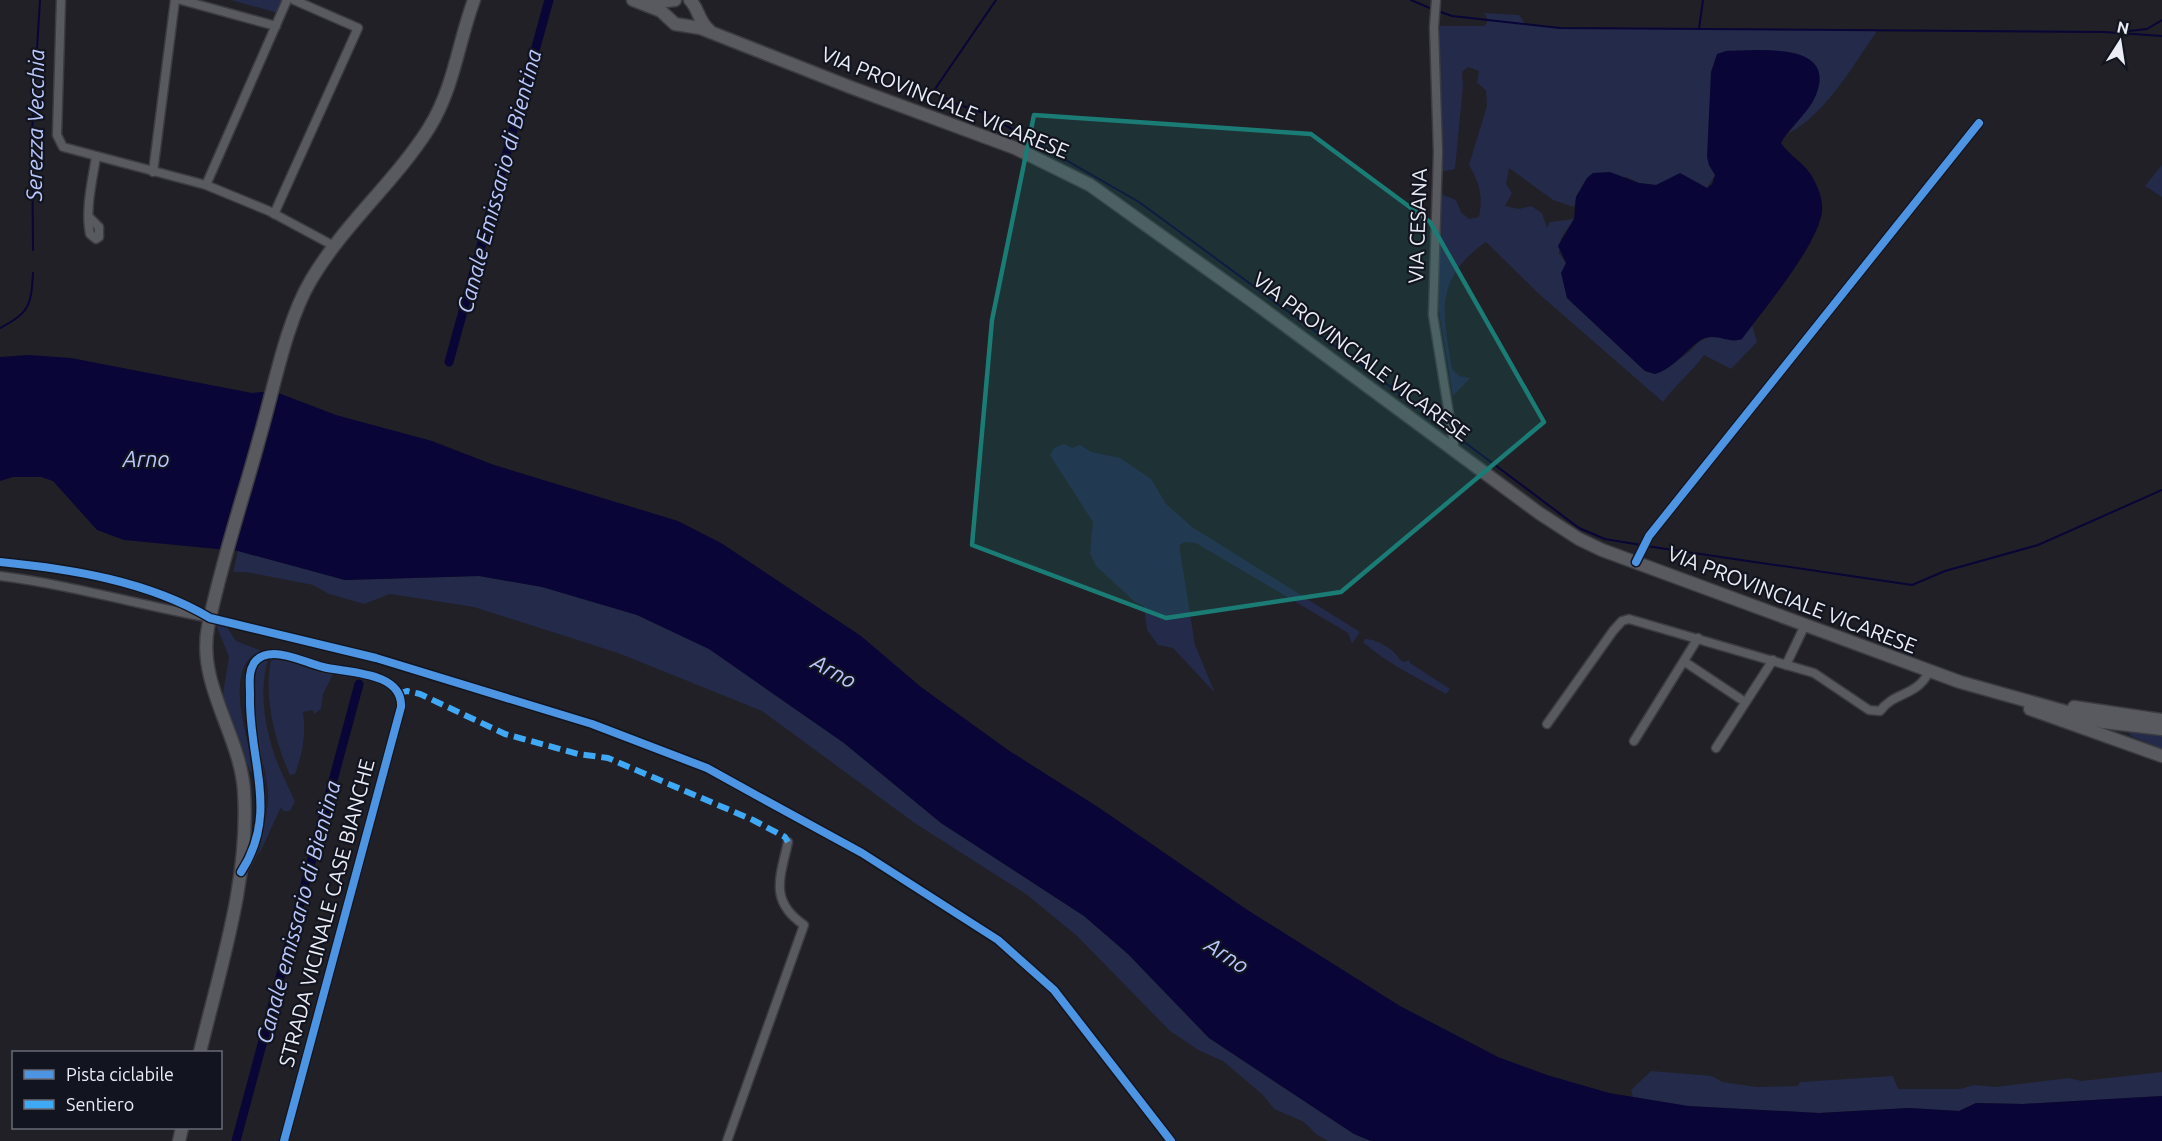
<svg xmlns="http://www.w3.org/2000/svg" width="2162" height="1141" viewBox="0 0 2162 1141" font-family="Ubuntu,sans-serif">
<rect width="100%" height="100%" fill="#202026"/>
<g fill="#242a49">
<path d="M231 0H282L278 13Z"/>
<path d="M1484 13 1519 15 1525 24 1560 28 1878 30C1852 66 1828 112 1788 134 1805 112 1824 92 1814 63L1794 53 1726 51 1709 165 1715 175 1707 188 1687 177 1656 185 1639 183 1627 177 1587 178 1576 197 1574 207 1553 200 1509 168 1506 184 1512 193 1505 206 1519 209 1531 206 1542 213 1547 228 1550 222 1574 219 1561 238 1559 253 1566 263 1567 298 1645 371 1655 374C1668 368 1679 360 1690 351 1695 347 1697 342 1704 339 1728 330 1731 354 1752 325L1757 342 1731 369 1704 355C1692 372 1675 385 1663 402L1539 294 1486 242C1433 279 1443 314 1452 369L1459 376 1470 378 1453 396 1438 305 1441 194 1456 200 1461 212 1469 219 1479 217C1483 196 1480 184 1469 165L1487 106 1486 90 1477 83 1479 71 1468 67 1462 72 1463 86 1455 169 1440 172V26H1485L1488 20Z"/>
<path d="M2162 165V197L2145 186Z"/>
<path d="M1064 444 1072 448 1080 445 1091 452 1120 458 1151 479 1166 504 1192 527 1360 632 1352 644 1348 633 1196 543 1185 542 1179 545 1195 645 1215 693 1173 648 1158 645 1147 630 1144 606 1135 602 1096 566 1090 553 1093 522 1050 455 1054 448Z"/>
<path d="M238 551 345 580 479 576 543 587 637 615 709 649 844 743 941 823 1084 916 1128 954 1209 1038 1354 1134 1371 1141H1328L1317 1135 1304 1122 1274 1109 1264 1096 1223 1061 1200 1051 1170 1031 1077 936 1026 894 916 824 762 711 618 653 474 607 390 594 364 604 329 594 313 585 246 572H233Z"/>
<path d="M217 619 223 621 236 641 262 651C222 663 247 736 253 765L251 773 222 699 229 657 216 625Z"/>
<path d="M1365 639C1377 639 1394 649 1400 660L1405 662 1409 660 1410 663 1450 689 1446 694C1418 678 1386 663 1363 642Z"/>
<path d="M269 657C257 691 266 736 280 769 283 776 294 798 295 802L290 811H283L281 807 259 855C262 836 268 816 268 796 267 761 242 701 255 668 258 662 263 660 269 657Z"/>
<path d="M272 657 334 672 323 694 321 709 314 714 313 710 303 712C306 735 303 752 295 774L290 775C275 742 262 692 272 657Z"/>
<path d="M2126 729 2162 732V749L2131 736Z"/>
<path d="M1651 1071 1712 1076 1722 1082 1757 1087 1798 1086 1800 1082 1893 1076 1898 1089H1960L1974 1085 1995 1087 2069 1078 2081 1081 2162 1072V1096L2023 1104 1976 1103 1959 1111 1909 1108 1819 1113 1688 1106 1633 1097 1631 1090Z"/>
</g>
<g fill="#090536">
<path d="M1726 51C1755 51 1838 40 1816 95 1809 113 1790 126 1781 143 1790 157 1807 164 1814 180 1819 189 1823 201 1822 211 1819 244 1763 310 1742 339 1729 344 1719 334 1705 338 1690 344 1676 368 1655 374L1645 371 1567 298 1561 273 1566 263 1558 246 1574 219 1576 197 1587 178 1593 173 1610 172 1639 183 1656 185 1680 173 1707 188 1712 184 1715 175 1709 165 1707 157 1711 72 1717 54Z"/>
<path d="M28 355 71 358 252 393 273 391 336 415 432 441 494 465 678 521 721 543 861 636 921 687 1008 750 1098 807 1246 909 1400 1006 1498 1057 1547 1075 1609 1093 1688 1106 1819 1113 1909 1108 1959 1111 1976 1103 2023 1104 2162 1096V1141H1371L1354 1134 1209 1038 1128 954 1084 916 941 823 844 743 709 649 637 615 542 587 479 576 345 580 238 551 124 540 97 530 53 481 41 477H13L0 481V357Z"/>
</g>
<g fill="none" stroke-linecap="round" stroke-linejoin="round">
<g stroke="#090536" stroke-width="2">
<path d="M996 0 935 89 951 102 984 113 1139 202 1448 429"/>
<path d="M1411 0 1432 9"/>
<path d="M1438 11 1452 16 1560 28 2104 32 2162 36"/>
<path d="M1699 29 1703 0"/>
<path d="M2120 32 2147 29 2162 20"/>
<path d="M33 250 32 131 40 0"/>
<path d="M0 328C30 313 31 305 33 273"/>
<path d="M1455 435 1579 528 1605 539 1641 545"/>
<path d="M1646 546 1912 585 1945 571 2038 545 2162 490"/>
</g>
<g stroke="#090536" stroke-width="9">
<path d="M449 362 549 0"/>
<path d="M236 1141 359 684"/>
</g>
<defs>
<g id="street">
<path d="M61 0 57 135 63 147 206 185 269 211 334 246"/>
<path d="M181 0 276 26"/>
<path d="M1436 0 1434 27 1438 152 1433 315 1455 451"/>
<path d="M153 172 175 0"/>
<path d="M206 185 287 0"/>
<path d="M274 214 358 28 294 0"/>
<path d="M89 217 99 227V237L96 239 90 234C85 210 92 182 96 157"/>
<path d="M1636 562 1649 536 1979 123"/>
<path d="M0 576C71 585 140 605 210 618"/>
<path d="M1685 662 1745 702"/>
<path d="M1786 665 1805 625"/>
<path d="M1547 724 1613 631 1622 621 1629 619 1814 673 1869 710 1880 711C1895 691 1916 697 1929 672"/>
<path d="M1634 741 1698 638"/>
<path d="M1716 748 1773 660"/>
<path d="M243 869C279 814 249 755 250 695 250 684 248 673 254 664 259 657 266 654 274 654 290 654 307 663 322 667 345 673 403 671 401 707L284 1141"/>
<path d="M727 1141 804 925C769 901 780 878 788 842"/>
</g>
<g id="secondary">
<path d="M633 0 661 11 675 24 700 28 850 87 1015 148 1090 185 1255 303 1539 513 1579 539 1602 550 1960 682 2103 722 2162 729"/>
<path d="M690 0C699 9 698 21 709 30"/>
<path d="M648 3 675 0"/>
<path d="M2074 707 2162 720"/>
<path d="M2030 709 2162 756"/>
<path d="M200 1052C220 968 250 879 244 791 240 734 197 685 208 627 221 563 243 499 260 436 274 388 286 322 311 280 344 224 395 182 429 128 454 88 458 43 474 0"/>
<path d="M179 1141 182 1128"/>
</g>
</defs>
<use href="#street" stroke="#3b3b41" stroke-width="11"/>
<use href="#secondary" stroke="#3b3b41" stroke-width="15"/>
<use href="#street" stroke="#595a5f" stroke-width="8"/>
<use href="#secondary" stroke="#595a5f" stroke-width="12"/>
<path stroke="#3fa9f5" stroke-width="6" stroke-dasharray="12 6" stroke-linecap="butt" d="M398 694 407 691 420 694 505 734 578 754 608 758 753 820 785 837 788 842"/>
<defs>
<g id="cycleway">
<path d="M0 562C71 569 148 581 210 618L376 658 592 724 707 768 754 794 862 853 998 940 1054 990 1171 1141"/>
<path d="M1636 562 1649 536 1979 123"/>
<path d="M241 872C280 812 248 759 250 695 250 684 248 673 254 663 259 656 266 654 274 654 290 654 307 663 323 667 346 673 403 671 401 707L284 1141"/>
</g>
</defs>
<use href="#cycleway" stroke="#121520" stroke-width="11"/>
<use href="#cycleway" stroke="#4d94e3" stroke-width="8"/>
</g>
<path fill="#1a7c75" fill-opacity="0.2" stroke="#1a7c75" stroke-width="4.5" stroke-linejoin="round" d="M1034 115 1311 134 1430 222 1544 422 1341 592 1166 618 972 545 992 320Z"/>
<g text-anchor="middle" stroke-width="4.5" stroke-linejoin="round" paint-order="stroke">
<g font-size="21" fill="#eaedf5" stroke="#121520">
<text transform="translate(945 103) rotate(22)" y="7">VIA PROVINCIALE VICARESE</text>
<text transform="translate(1418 226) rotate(-88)" y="7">VIA CESANA</text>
<text transform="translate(1361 357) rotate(37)" y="7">VIA PROVINCIALE VICARESE</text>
<text transform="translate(1792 600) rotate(21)" y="7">VIA PROVINCIALE VICARESE</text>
<text transform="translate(327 913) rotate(-75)" y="7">STRADA VICINALE CASE BIANCHE</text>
</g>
<g font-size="22" font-style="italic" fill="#bac8fe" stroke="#121520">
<text transform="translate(35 125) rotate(-89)" y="8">Serezza Vecchia</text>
<text transform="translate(499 181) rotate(-75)" y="8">Canale Emissario di Bientina</text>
<text x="146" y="467">Arno</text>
<text transform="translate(834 671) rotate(28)" y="8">Arno</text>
<text transform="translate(298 912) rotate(-75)" y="8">Canale emissario di Bientina</text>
<text transform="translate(1227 955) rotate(33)" y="8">Arno</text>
</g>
</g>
<rect x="12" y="1051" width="210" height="78" fill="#121520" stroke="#686b75" stroke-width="1.5"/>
<rect x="24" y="1070" width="30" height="9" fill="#4d94e3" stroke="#686b75" stroke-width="1.5"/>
<text x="66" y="1081" font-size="18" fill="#eaedf5">Pista ciclabile</text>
<rect x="24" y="1100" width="30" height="9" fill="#3fa9f5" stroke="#686b75" stroke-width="1.5"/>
<text x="66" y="1111" font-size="18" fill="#eaedf5">Sentiero</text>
<g transform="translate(2120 42) rotate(12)" stroke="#121520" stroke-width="4.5" paint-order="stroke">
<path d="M0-4.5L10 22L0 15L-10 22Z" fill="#eaedf5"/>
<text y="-9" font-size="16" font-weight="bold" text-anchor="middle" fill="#eaedf5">N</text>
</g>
</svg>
